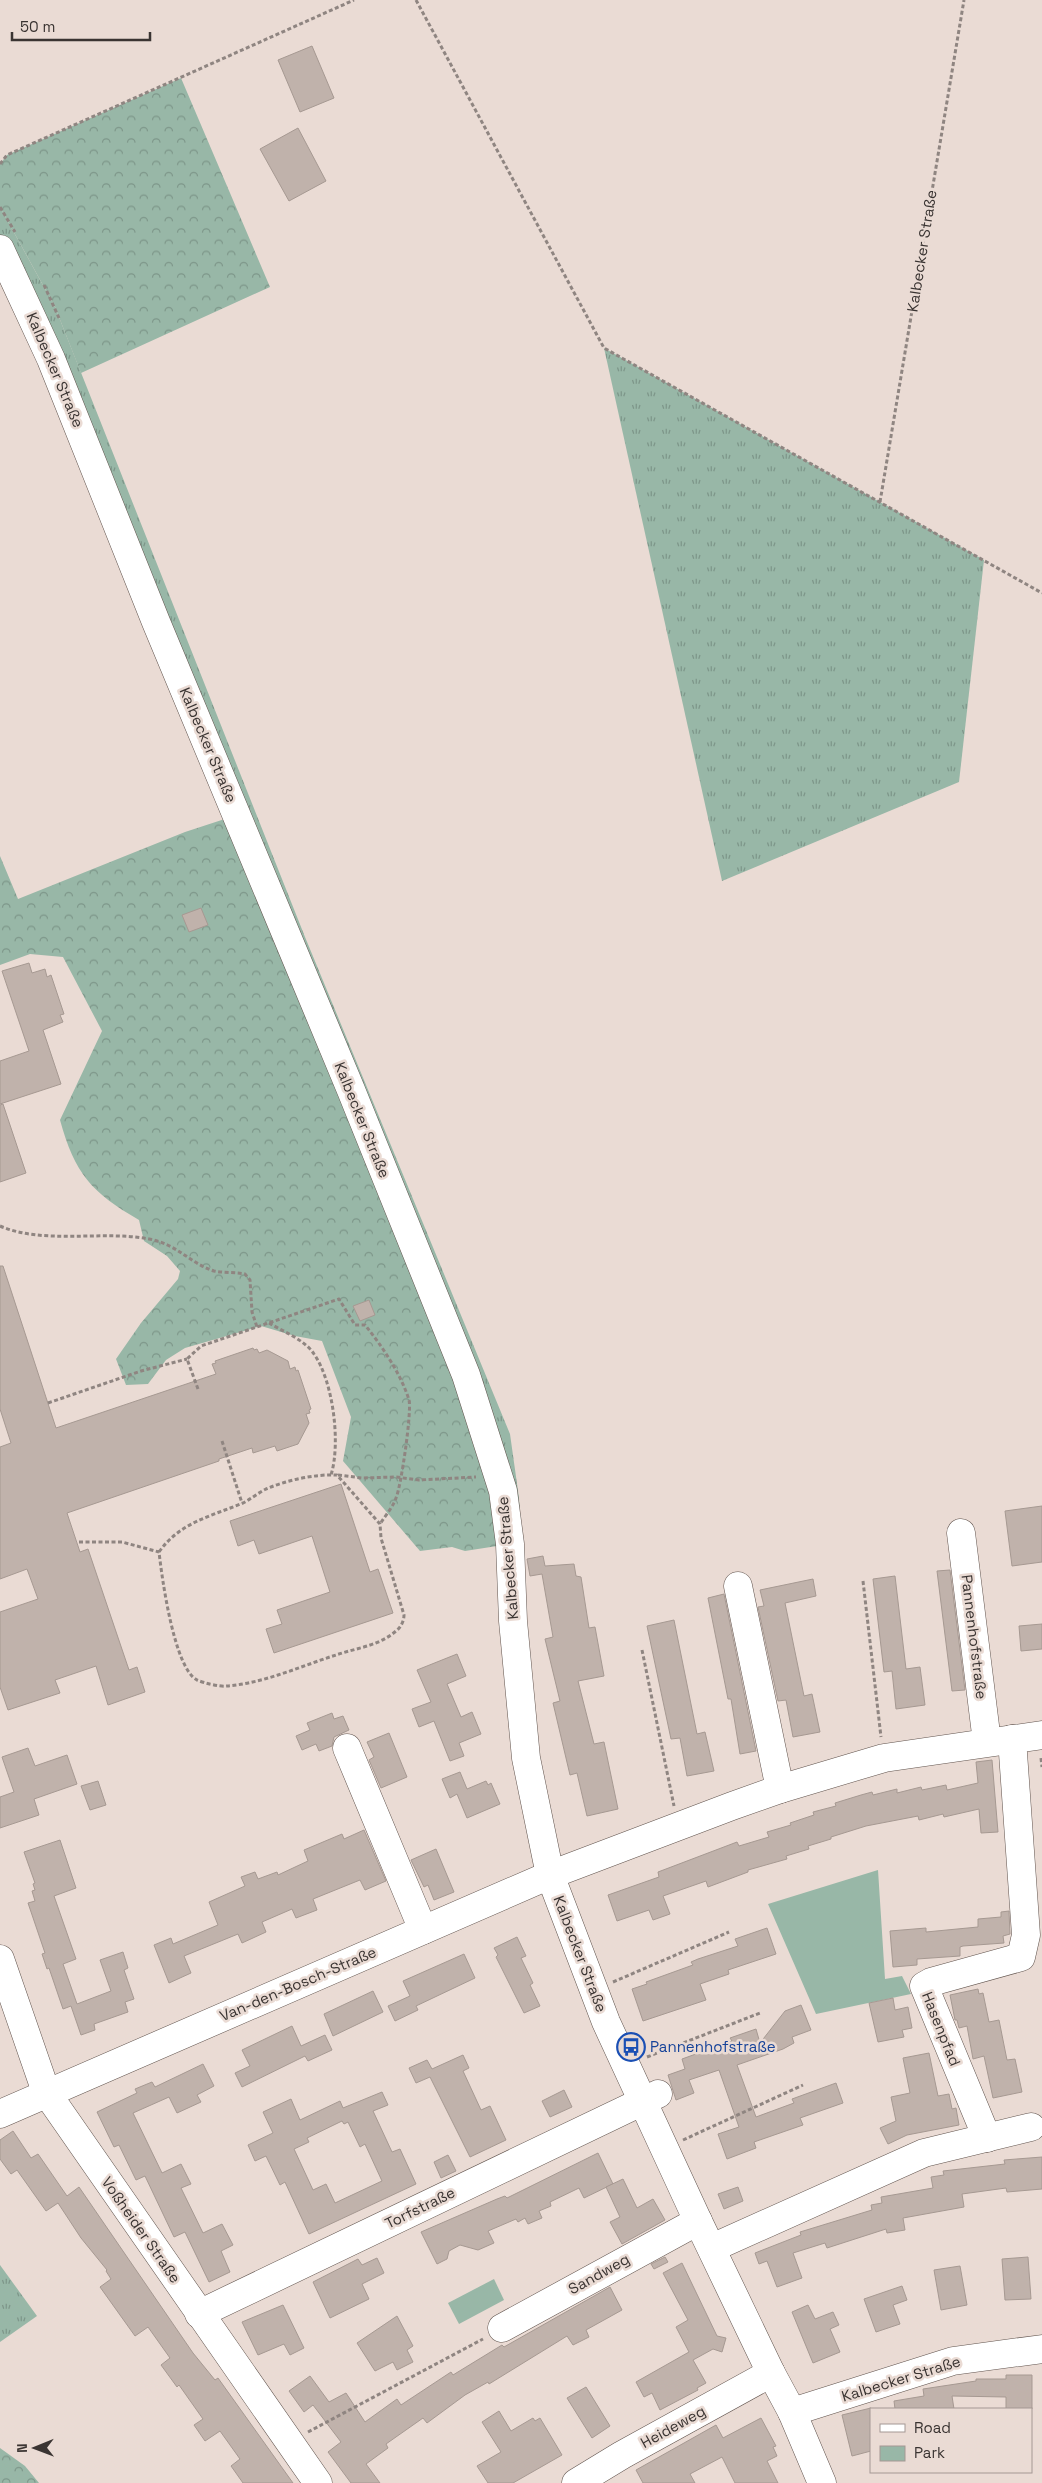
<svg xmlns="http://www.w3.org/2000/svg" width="1042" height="2483" viewBox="0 0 1042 2483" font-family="'Space Grotesk',sans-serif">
<defs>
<pattern id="grass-tufts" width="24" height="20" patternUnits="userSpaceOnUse" patternTransform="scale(1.25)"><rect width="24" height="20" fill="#98b7a7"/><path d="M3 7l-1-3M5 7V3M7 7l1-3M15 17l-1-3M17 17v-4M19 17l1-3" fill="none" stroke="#7d9689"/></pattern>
<pattern id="forest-crowns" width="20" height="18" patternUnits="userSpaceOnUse" patternTransform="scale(1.25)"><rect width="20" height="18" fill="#98b7a7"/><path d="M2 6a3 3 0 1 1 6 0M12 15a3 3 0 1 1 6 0" fill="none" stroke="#7d9689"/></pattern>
</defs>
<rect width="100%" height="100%" fill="#eadbd4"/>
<g fill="url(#grass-tufts)">
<path d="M0 207 55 307 305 937 510 1434 519 1498 522 1541 0 249Z"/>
<path d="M604 348 984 560 959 782 722 881Z"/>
<path d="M0 2265 37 2316 0 2342Z"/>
</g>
<g fill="url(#forest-crowns)">
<path d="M181 78 270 287 81 373 55 307 0 207V164L7 155Z"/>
<path d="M237 815 379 1163 510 1544 465 1551 452 1547 420 1551 343 1461 351 1417 322 1341 295 1336 261 1326 185 1348 166 1360 148 1384 126 1385 116 1359 141 1323 178 1279 180 1271 167 1256 144 1241 139 1220C91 1192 75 1174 60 1120L102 1031 63 957 30 954 0 965V856L18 899 185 832Z"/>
<path d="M0 2448 25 2466 39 2483H0Z"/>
</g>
<g fill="#98b7a7">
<path d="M878 1870 885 1979 902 1976 911 1994 816 2014 768 1904Z"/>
<path d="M494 2279 504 2300 459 2324 448 2303Z"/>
</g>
<g fill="#c0b2ab" stroke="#a69992" fill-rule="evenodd">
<path d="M312 46 334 98 300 112 278 60Z"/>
<path d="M298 128 326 181 289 201 260 149Z"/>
<path d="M201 908 208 925 189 932 182 915Z"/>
<path d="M29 963 32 973 45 969 47 977 51 975 64 1014 60 1015 63 1022 43 1030 61 1084 0 1104V1061L29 1051 2 971Z"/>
<path d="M3 1104 26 1173 0 1182V1105Z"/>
<path d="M0 1266H3L56 1428 216 1374 212 1364 216 1363 215 1361 253 1348 254 1350 257 1349 259 1353 267 1350 288 1361 290 1369 295 1367 296 1371 298 1370 311 1409 309 1410 310 1413 306 1414 309 1423 298 1444 277 1451 275 1446 253 1453 252 1448 219 1459V1461L67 1513 80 1552 88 1549 129 1670 137 1667 145 1692 108 1705 96 1666 55 1680 60 1693 8 1710 0 1687V1612L38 1599 27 1569 0 1579V1447L11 1443 0 1409Z"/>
<path d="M369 1300 375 1315 360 1321 353 1306Z"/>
<path d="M341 1484 370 1572 378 1569 393 1613 274 1653 266 1629 282 1624 277 1610 330 1592 312 1536 259 1554 254 1540 238 1546 230 1521Z"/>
<path d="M1042 1506V1562L1012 1566 1005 1511Z"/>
<path d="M543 1556 545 1566 574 1564 576 1576 581 1577 589 1628 595 1627 604 1676 578 1681 594 1744 604 1742 618 1809 587 1816 577 1773 570 1775 553 1703 560 1701 545 1639 553 1637 542 1574 530 1576 527 1559Z"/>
<path d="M950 1570 965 1690 952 1691 937 1571Z"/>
<path d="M895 1576 906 1669 920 1667 925 1705 896 1709 892 1671 884 1672 873 1579Z"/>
<path d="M813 1579 816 1596 785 1603 804 1696 812 1694 820 1732 793 1737 786 1700 778 1701 758 1607 764 1606 760 1590Z"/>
<path d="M724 1594 756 1751 740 1754 731 1699H728L708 1598Z"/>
<path d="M674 1620 697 1734 705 1732 714 1771 687 1776 680 1738 671 1739 647 1626Z"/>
<path d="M1042 1624V1649L1021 1651 1019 1626Z"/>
<path d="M457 1654 466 1676 447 1684 461 1717 472 1712 481 1734 459 1743 464 1756 450 1761 434 1721 419 1727 412 1709 431 1702 417 1670Z"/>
<path d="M332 1713 334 1719 343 1716 349 1730 334 1737 332 1746 319 1751 316 1744 302 1750 296 1736 310 1730 307 1723Z"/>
<path d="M389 1733 407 1777 381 1788 369 1760 374 1757 367 1742Z"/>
<path d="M28 1748 35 1766 67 1755 77 1784 34 1799 39 1815 0 1828V1797L14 1792 2 1757Z"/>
<path d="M992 1760 998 1832 981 1833 979 1809 944 1817 943 1814 919 1820 918 1816 866 1826 831 1837V1839L808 1846 809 1849 786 1856 787 1859 748 1870V1872L708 1887 706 1881 663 1896 670 1914 653 1920 649 1910 617 1921 608 1895 659 1877 658 1872 737 1842 739 1846 769 1837 767 1832 791 1825 790 1823 814 1815 813 1812 836 1806 835 1803 861 1795 872 1792 873 1795 897 1789V1793L921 1787 922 1790 946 1785 947 1790 978 1783 976 1762Z"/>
<path d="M460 1772 467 1789 486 1781 488 1785 491 1783 500 1804 467 1818 457 1794 450 1798 442 1779Z"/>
<path d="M98 1781 106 1805 90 1810 81 1786Z"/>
<path d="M364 1830 386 1881 365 1890 360 1880 313 1899 317 1910 296 1918 292 1909 262 1922 266 1932 242 1943 238 1934 184 1956 191 1973 169 1983 154 1945 171 1938 173 1944 218 1925 209 1902 245 1886 241 1877 255 1872 258 1879 277 1872 278 1875 308 1861 304 1850 342 1834 344 1839Z"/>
<path d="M60 1840 76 1888 54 1896 76 1959 63 1964 77 2004 111 1991 100 1960 123 1952 128 1968 124 1970 134 1999 125 2002 128 2012 94 2024 95 2030 81 2035 71 2006 63 2009 49 1968 47 1969 42 1954 45 1953 28 1903 35 1901 32 1891 35 1890 33 1884 35 1883 24 1852Z"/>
<path d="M436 1849 454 1892 434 1900 428 1885 424 1887 411 1860Z"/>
<path d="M1009 1911 1010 1934 1003 1936 1004 1943 963 1946 960 1947V1956L917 1959V1965L893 1967 890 1931 926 1928V1932L978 1927V1919L1001 1917V1912Z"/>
<path d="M767 1928 776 1954 728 1970 729 1974 700 1984 706 2000 643 2021 632 1989 647 1984 646 1982 693 1965 691 1962 698 1959 738 1946 735 1939Z"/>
<path d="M517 1937 526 1956 521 1958 533 1983 530 1985 540 2006 524 2013 496 1957 498 1955 494 1948Z"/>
<path d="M464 1954 475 1978 416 2006 418 2010 395 2021 388 2006 410 1996 403 1981Z"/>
<path d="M978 1989 979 1994 983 1993 989 2022 999 2020 1007 2060 1015 2059 1022 2092 993 2098 984 2056 973 2059 967 2026 959 2028 957 2020H955L950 1995Z"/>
<path d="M373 1991 383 2012 333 2036 324 2014Z"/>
<path d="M893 1998 895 2010 908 2007 912 2028 902 2030 904 2037 878 2042 869 2003Z"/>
<path d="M801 2005 811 2030 792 2037 794 2043 783 2049 737 2065 756 2117 794 2103 792 2099 836 2083 843 2103 800 2118 803 2125 754 2142 756 2148 727 2159 718 2134 739 2127 719 2070 689 2080 694 2093 676 2100 668 2075 685 2069 682 2059 732 2041 730 2038 756 2029 760 2043 785 2011Z"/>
<path d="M292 2026 301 2046 325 2035 332 2050 308 2061 305 2056 242 2087 235 2073 250 2066 242 2050Z"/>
<path d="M929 2053 938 2096 949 2094 952 2109 956 2108 959 2125 907 2135 888 2144 880 2128 896 2121 891 2097 910 2093 903 2058Z"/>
<path d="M463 2055 469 2068 463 2071 481 2110 490 2106 506 2140 470 2157 430 2077 416 2083 409 2068 427 2060 432 2069Z"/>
<path d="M203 2064 214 2086 197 2095 201 2102 177 2113 169 2097 133 2113 162 2173 181 2164 191 2184 181 2188 203 2233 222 2224 233 2245 221 2251 230 2272 209 2282 185 2232 174 2237 145 2176 136 2180 119 2145 114 2147 97 2112 137 2093 135 2089 152 2082 155 2087Z"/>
<path d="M564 2090 572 2107 550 2117 542 2101Z"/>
<path d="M382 2092 388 2105 373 2111 392 2152 400 2149 416 2184 309 2234 285 2182 280 2185 266 2156 255 2161 248 2145 273 2133 263 2112 291 2099 300 2120 340 2101 343 2108ZM342 2121 344 2124 348 2122 360 2147 365 2144 382 2181 335 2203 326 2184 313 2190 294 2149 309 2142 307 2138Z"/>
<path d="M13 2131 31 2158 38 2154 67 2196 79 2187 193 2353 215 2380 218 2378 293 2483H243L231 2466 240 2459 220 2431 205 2441 194 2425 203 2419 179 2385 177 2387 161 2365 170 2358 148 2327 135 2336 100 2287 111 2279 106 2271 107 2270 81 2238 58 2203 46 2211 17 2170 11 2174 0 2159V2140Z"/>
<path d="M598 2153 613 2184 584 2198 579 2188 550 2202 551 2206 539 2211 542 2218 528 2224 525 2218 518 2222 516 2219 488 2231 494 2243 478 2250 460 2245 449 2251 447 2259 437 2264 421 2232 497 2199 505 2196 507 2198Z"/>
<path d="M448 2155 456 2171 441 2178 434 2162Z"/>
<path d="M1042 2157V2189L1007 2192 1006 2188 962 2194 964 2207 903 2218 905 2230 887 2233 886 2229 827 2248 825 2243 793 2253 802 2278 777 2287 767 2261 759 2264 755 2253 801 2235 800 2232 872 2210 871 2205 882 2203 881 2197 933 2188 931 2177 944 2175 943 2171 1005 2164 1004 2160Z"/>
<path d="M623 2179 637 2208 653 2199 665 2220 622 2244 610 2222 620 2217 606 2187Z"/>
<path d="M738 2187 743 2201 724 2209 718 2194Z"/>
<path d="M665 2257 668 2262 654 2269 651 2264Z"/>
<path d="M1028 2257 1031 2299 1005 2300 1002 2259Z"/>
<path d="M377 2258 384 2273 362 2284 369 2299 330 2318 313 2282 358 2259 362 2265Z"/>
<path d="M682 2263 717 2336 726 2338 722 2352 713 2349 693 2360 706 2383 697 2388 698 2390 660 2410 652 2393 644 2397 636 2382 689 2352 676 2327 688 2320 663 2273Z"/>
<path d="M960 2266 967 2305 941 2310 934 2270Z"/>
<path d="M902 2286 907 2300 893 2305 900 2324 876 2332 864 2299Z"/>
<path d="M610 2287 622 2310 586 2330 589 2337 573 2345 567 2336 489 2384 488 2382 465 2395 427 2423 423 2418 386 2444 388 2448 366 2464 380 2483H351L328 2452 341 2442 313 2405 304 2412 289 2391 310 2376 329 2402 346 2393 365 2422 397 2399 401 2405 451 2372 453 2375 502 2345 504 2347Z"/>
<path d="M283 2305 304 2348 290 2355 284 2344 258 2355 242 2322Z"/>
<path d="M808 2305 815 2319 833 2312 839 2325 830 2329 840 2352 813 2363 792 2312Z"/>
<path d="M397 2316 413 2346 407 2350 413 2362 397 2370 393 2362 375 2371 357 2343Z"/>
<path d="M1006 2375H1032V2409H1006V2397L952 2396 954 2409H895L894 2401 924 2396 923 2389 976 2381V2379H1006Z"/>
<path d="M586 2387 610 2426 592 2438 567 2398Z"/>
<path d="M871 2408V2451L852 2456 842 2415Z"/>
<path d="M499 2411 511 2431 533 2418 535 2421 540 2418 562 2455 513 2483H488L477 2466 501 2452 482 2422Z"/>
<path d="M761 2418 776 2446 773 2447 777 2456 767 2461 778 2483H735L722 2457 690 2474 695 2483H643L636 2470 716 2425 723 2438Z"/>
</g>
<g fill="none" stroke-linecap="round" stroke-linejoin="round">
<defs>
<g id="minor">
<path d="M0 249 51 359 156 622 351 1090 466 1375 503 1491 510 1544 513 1621 526 1758 550 1875 606 2022 698 2221 771 2373 792 2412 822 2483"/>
<path d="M961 1533 987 1742"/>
<path d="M738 1586 780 1789"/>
<path d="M347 1748 423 1930"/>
<path d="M0 1959 46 2092 318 2483"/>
<path d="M0 2114 550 1875 732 1806 780 1789 884 1758 1042 1735"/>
<path d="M987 2138 924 1986 931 1982 1021 1957 1026 1935 1012 1739"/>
<path d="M712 2248 924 2153 1031 2127"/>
<path d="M199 2314 658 2094"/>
<path d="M502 2328 698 2221"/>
<path d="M792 2412 953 2361 1042 2349"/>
<path d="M576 2483 622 2455 771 2373"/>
</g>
</defs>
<use href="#minor" stroke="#61544e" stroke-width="29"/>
<g stroke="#8f8581" stroke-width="3" stroke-dasharray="4 2.5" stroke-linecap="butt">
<path d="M416 0 604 348 1042 593"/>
<path d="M0 164 7 155 354 0"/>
<path d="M0 207 15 232"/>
<path d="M44 285 59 318"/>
<path d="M880 502 964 0"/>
<path d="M0 1226C44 1245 102 1230 149 1239 177 1244 191 1264 214 1271 224 1273 235 1272 245 1274L250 1280 252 1312 257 1327"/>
<path d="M269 1323C284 1332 305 1340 314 1354 333 1381 341 1443 331 1475"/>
<path d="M198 1389 187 1359 201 1346 339 1299 355 1325H365C382 1346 401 1374 409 1400 412 1411 401 1487 396 1498 393 1507 385 1516 380 1524"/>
<path d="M48 1403 141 1371 187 1359"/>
<path d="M222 1441 242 1503"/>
<path d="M338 1475 362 1478 396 1477 419 1480 476 1477"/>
<path d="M79 1542H122L159 1552C162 1578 174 1668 197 1680 204 1683 220 1687 227 1686 265 1683 301 1666 336 1655 356 1648 379 1646 396 1631 401 1627 404 1621 404 1615L381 1538 380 1524 337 1475C315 1474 287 1480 266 1489 258 1493 251 1499 243 1503 212 1516 180 1522 159 1552"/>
<path d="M863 1581 881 1737"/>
<path d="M642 1650 674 1806"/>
<path d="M1041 1758 1042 1767"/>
<path d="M613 1982 729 1932"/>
<path d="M647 2057 760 2013"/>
<path d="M683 2140 803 2085"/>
<path d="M308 2432 483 2339"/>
</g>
<use href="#minor" stroke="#fff" stroke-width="28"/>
</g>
<defs>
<symbol id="bus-ring" viewBox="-11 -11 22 22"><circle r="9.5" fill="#eadbd4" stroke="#1a4fb4" stroke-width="1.5"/><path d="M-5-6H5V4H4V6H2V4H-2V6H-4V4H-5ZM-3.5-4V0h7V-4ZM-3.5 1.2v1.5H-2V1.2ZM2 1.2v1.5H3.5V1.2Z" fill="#1a4fb4"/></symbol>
</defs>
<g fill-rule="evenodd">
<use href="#bus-ring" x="615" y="2031" width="32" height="32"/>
</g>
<g text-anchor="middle" stroke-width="5" stroke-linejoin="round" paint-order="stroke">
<g font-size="15" fill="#3a3432" stroke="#eadbd4">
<text transform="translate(922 251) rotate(-81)" y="5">Kalbecker Straße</text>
<text transform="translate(55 370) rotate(67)" y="5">Kalbecker Straße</text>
<text transform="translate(208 745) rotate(67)" y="5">Kalbecker Straße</text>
<text transform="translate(362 1120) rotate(68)" y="5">Kalbecker Straße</text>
<text transform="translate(508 1558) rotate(-95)" y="5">Kalbecker Straße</text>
<text transform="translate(974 1637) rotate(83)" y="5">Pannenhofstraße</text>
<text transform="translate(580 1954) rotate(69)" y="5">Kalbecker Straße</text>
<text transform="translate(298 1984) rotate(-23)" y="5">Van-den-Bosch-Straße</text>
<text transform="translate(941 2029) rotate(68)" y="5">Hasenpfad</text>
<text transform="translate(420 2208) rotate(-26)" y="5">Torfstraße</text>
<text transform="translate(141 2230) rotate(55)" y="5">Voßheider Straße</text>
<text transform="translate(599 2274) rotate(-29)" y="5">Sandweg</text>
<text transform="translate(901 2379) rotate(-17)" y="5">Kalbecker Straße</text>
<text transform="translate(673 2427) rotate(-29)" y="5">Heideweg</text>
</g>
<g font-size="15" fill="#164399" stroke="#eadbd4" text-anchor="start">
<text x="650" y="2052">Pannenhofstraße</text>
</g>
</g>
<rect x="870" y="2408" width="162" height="65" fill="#eadbd4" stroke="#a49893"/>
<rect x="880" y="2424" width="25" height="8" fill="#ffffff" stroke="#a49893"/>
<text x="914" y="2433" font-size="15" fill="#3a3432">Road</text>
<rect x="880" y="2446" width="25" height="15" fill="#98b7a7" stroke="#a49893"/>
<text x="914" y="2458" font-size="15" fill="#3a3432">Park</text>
<g transform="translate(35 2448) rotate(269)" stroke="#eadbd4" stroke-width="4" paint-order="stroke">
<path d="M0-4L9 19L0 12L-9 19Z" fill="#3a3432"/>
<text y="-8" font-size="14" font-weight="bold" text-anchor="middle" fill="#3a3432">N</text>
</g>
<path d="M12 32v8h138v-8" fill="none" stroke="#3a3432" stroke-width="2.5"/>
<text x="20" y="32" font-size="15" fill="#3a3432" stroke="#eadbd4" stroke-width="4" paint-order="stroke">50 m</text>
</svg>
